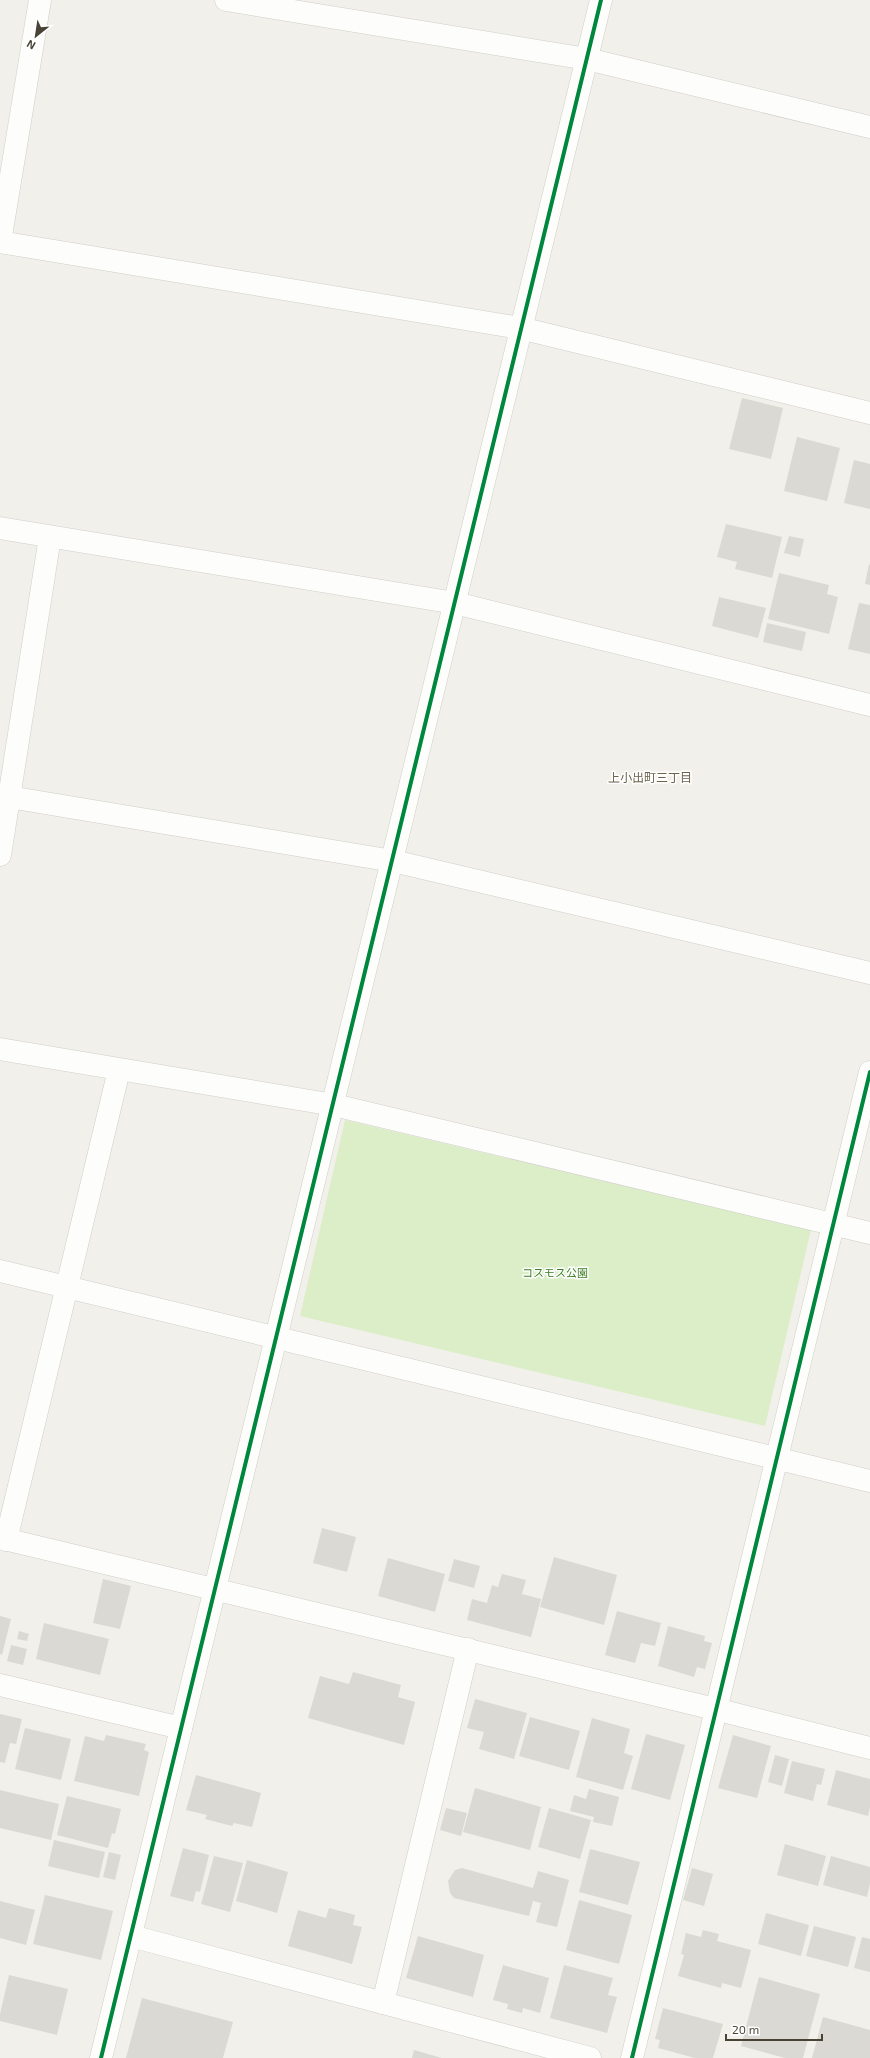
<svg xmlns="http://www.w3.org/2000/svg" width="870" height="2058" viewBox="0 0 870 2058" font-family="'Exo 2','Noto Sans JP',sans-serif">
<rect width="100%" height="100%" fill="#f2f0ea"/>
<path fill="#dbeec8" d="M345 1120 811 1230 765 1426 300 1316Z"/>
<g fill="#dbd9d3">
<path d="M742 398 783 408 771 459 729 449Z"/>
<path d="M797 437 840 448 827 501 784 491Z"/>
<path d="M854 460 870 464V509L844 503Z"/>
<path d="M726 524 782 537 772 578 735 569 737 562 717 557Z"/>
<path d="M789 536 804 539 800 557 784 553Z"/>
<path d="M869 564 870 565V585L865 584Z"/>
<path d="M779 573 829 585 827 594 838 597 829 634 768 619Z"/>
<path d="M719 597 766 608 758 638 712 626Z"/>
<path d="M859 603 870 605V654L848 649Z"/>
<path d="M767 623 806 632 802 651 763 642Z"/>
<path d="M322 1528 356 1537 347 1572 313 1563Z"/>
<path d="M554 1557 617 1575 604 1625 540 1607Z"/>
<path d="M388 1558 445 1574 435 1612 378 1596Z"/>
<path d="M454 1559 480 1566 474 1588 448 1581Z"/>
<path d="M502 1574 526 1580 522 1594 541 1599 531 1637 467 1620 472 1599 487 1603 492 1585 498 1587Z"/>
<path d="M103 1579 131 1586 120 1629 93 1623Z"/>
<path d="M617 1611 661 1623 655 1646 641 1643 635 1663 605 1655Z"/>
<path d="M0 1616 11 1619 2 1655 0 1654Z"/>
<path d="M44 1623 109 1639 100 1675 36 1659Z"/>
<path d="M668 1626 705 1636 704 1641 712 1643 705 1669 697 1667 694 1677 658 1666Z"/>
<path d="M19 1631 29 1634 27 1641 17 1639Z"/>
<path d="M11 1645 27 1649 23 1665 7 1661Z"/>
<path d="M353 1672 401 1685 398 1697 415 1702 404 1745 308 1718 320 1676 349 1684Z"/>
<path d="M475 1699 527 1713 514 1759 479 1749 484 1732 467 1728Z"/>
<path d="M0 1714 22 1719 16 1744 10 1743 5 1763 0 1762Z"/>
<path d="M530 1717 580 1731 569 1770 519 1756Z"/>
<path d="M592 1718 630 1729 624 1753 633 1756 623 1790 576 1777Z"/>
<path d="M25 1728 71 1739 61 1780 15 1769Z"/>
<path d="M646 1734 685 1745 670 1800 631 1789Z"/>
<path d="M106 1735 146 1744 144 1750 149 1752 139 1796 74 1781 85 1736 104 1741Z"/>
<path d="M733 1735 771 1746 757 1798 718 1788Z"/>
<path d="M775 1755 789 1759 782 1786 768 1782Z"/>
<path d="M792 1761 825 1769 821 1785 817 1784 813 1801 784 1793Z"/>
<path d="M836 1770 870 1779V1807L868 1816 827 1805Z"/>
<path d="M196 1775 261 1793 252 1827 234 1823 232 1826 205 1819 207 1815 186 1810Z"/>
<path d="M475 1788 541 1807 530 1850 463 1832Z"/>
<path d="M589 1789 619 1797 612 1826 593 1822 594 1817 570 1811 574 1795 586 1799Z"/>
<path d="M0 1790 59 1804 51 1840 0 1828Z"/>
<path d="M67 1796 121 1809 115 1834 112 1833 108 1848 57 1835Z"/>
<path d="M446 1808 467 1813 461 1836 440 1830Z"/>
<path d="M549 1808 591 1820 580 1859 538 1847Z"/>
<path d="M54 1840 105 1852 99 1878 48 1866Z"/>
<path d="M785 1844 826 1856 818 1886 777 1875Z"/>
<path d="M183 1848 209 1855 200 1892 196 1891 193 1902 170 1896Z"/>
<path d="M590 1849 640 1862 628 1905 579 1892Z"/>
<path d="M109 1852 121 1855 115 1880 103 1877Z"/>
<path d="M214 1856 243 1863 230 1912 201 1904Z"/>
<path d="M831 1856 870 1867V1884L867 1897 823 1885Z"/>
<path d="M247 1860 288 1872 277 1913 236 1901Z"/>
<path d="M462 1868 533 1888 538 1871 569 1880 557 1927 536 1922 541 1903 533 1901 529 1916 454 1898 450 1893 448 1881 455 1870Z"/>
<path d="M692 1868 713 1874 704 1906 683 1900Z"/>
<path d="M45 1895 113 1911 101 1960 33 1944Z"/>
<path d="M579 1900 632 1915 619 1964 566 1950Z"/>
<path d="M0 1901 35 1910 26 1945 0 1938Z"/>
<path d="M329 1908 355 1915 353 1925 362 1927 352 1964 288 1946 298 1910 326 1918Z"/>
<path d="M766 1913 809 1925 801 1956 758 1944Z"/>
<path d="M814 1926 856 1937 848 1967 806 1956Z"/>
<path d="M703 1930 719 1934 717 1941 751 1950 741 1988 722 1983 721 1988 678 1976 684 1955 681 1954 686 1933 701 1937Z"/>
<path d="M418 1936 484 1955 473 1997 406 1978Z"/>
<path d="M862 1937 870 1939V1972L854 1968Z"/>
<path d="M503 1965 549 1978 540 2013 523 2008 522 2013 507 2009 508 2004 493 2000Z"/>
<path d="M564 1965 613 1978 608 1995 617 1997 607 2033 550 2018Z"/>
<path d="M9 1975 68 1989 57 2035 0 2021V2014Z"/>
<path d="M759 1977 820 1994 803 2058H785L741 2046Z"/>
<path d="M142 1998 233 2022 223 2058H126Z"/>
<path d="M663 2008 723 2024 713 2058H695L658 2048 660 2040 655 2039Z"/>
<path d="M823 2017 870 2030V2058H812Z"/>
<path d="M414 2050 442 2058H412Z"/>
</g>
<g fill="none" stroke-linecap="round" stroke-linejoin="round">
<defs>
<g id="minor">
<path d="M226 0 587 59 870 127"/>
<path d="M0 242 520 328 870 413"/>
<path d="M0 242 40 0"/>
<path d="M0 528 455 603 870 705"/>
<path d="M9 797 393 861 870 973"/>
<path d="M0 855 50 537"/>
<path d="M0 1049 334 1105 870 1233"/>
<path d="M0 1271 870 1481"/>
<path d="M0 1538 715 1709 870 1748"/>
<path d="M6 1540 119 1070"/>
<path d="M0 1685 181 1728"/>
<path d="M131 1936 590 2058"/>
<path d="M383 2003 468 1649"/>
<path d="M101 2058 601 0"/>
<path d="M632 2058 870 1072"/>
</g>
</defs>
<use href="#minor" stroke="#d0cec8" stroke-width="23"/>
<use href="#minor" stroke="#fdfdfc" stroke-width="22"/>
<defs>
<g id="cycleway">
<path d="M101 2058 601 0"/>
<path d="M632 2058 870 1072"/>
</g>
</defs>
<use href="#cycleway" stroke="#fff" stroke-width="6"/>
<use href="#cycleway" stroke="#00873e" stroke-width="4"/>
</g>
<g text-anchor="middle" stroke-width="3" stroke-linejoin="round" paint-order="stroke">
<g font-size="11" fill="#3d7f24" stroke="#fff">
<text x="555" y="1277">コスモス公園</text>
</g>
<g font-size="12" fill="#6c634c" stroke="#fff">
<text x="650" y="782">上小出町三丁目</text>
</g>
</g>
<g transform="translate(36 36) rotate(210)" stroke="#ffffff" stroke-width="3" paint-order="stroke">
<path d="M0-3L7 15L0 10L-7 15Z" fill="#484335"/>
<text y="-6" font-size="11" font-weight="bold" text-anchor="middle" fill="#484335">N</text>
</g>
<path d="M726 2034v6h96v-6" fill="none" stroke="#484335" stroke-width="2"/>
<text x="732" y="2034" font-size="12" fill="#484335" stroke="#ffffff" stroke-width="3" paint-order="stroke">20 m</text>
</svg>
